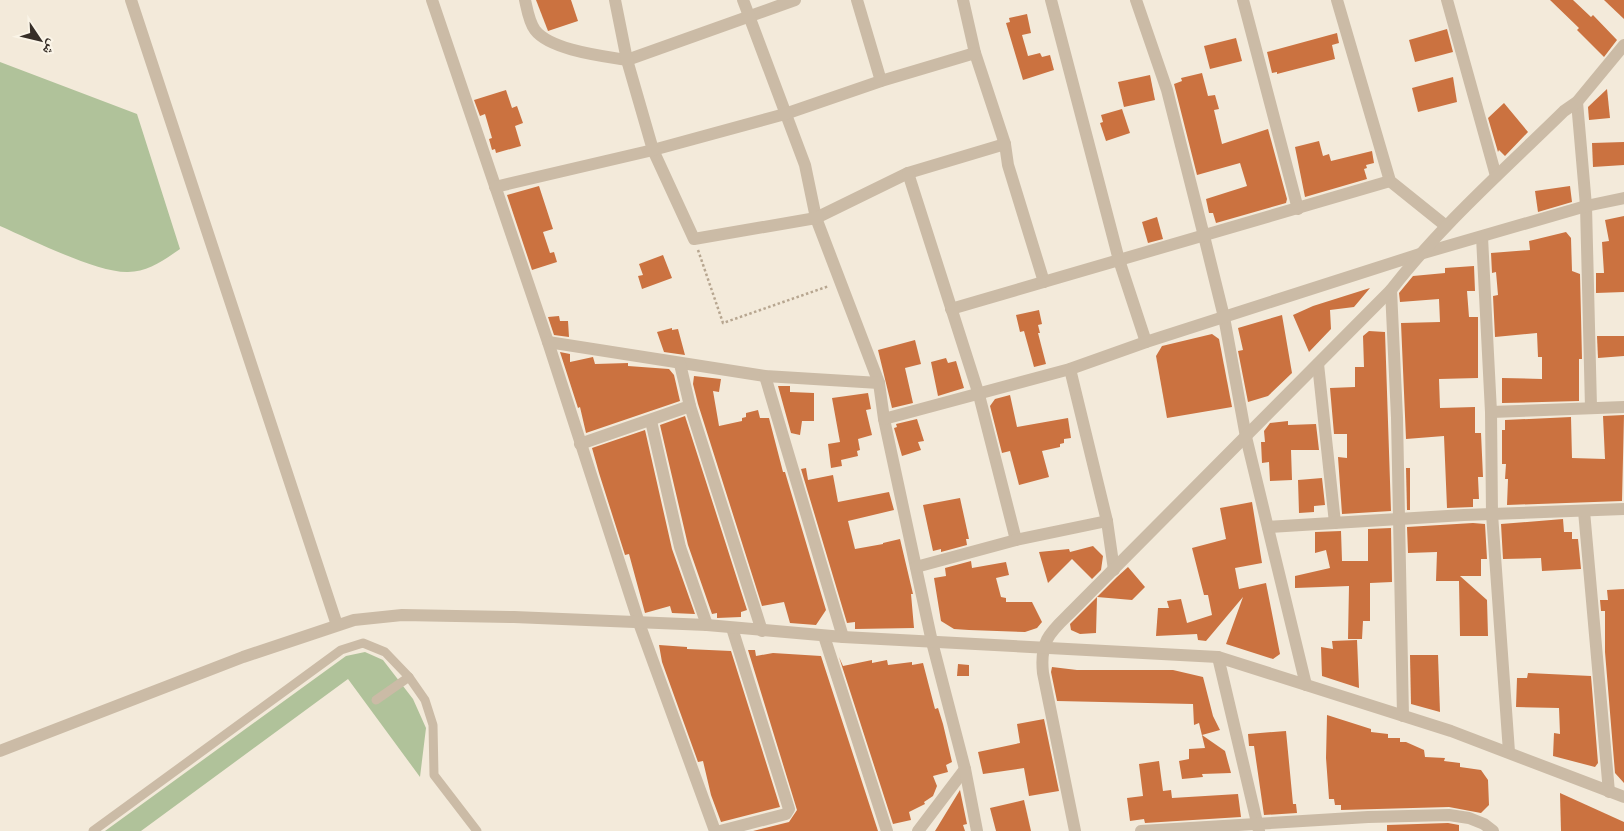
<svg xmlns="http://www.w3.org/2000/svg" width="1624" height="831" viewBox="0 0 1624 831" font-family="'Fira Sans','Noto Naskh Arabic',sans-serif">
<rect width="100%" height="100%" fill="#f3eada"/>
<g fill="#b0c29a">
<path d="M0 62 137 114 180 249C164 260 148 272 128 272 97 273 30 239 0 226Z"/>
<path d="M365 652 383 660 413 699 426 728 420 777 348 679 141 831H105L346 656Z"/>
</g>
<g fill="#cb7240">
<path d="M536 0H571L578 21 548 31Z"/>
<path d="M1550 0H1573L1591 17 1593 15 1617 40 1604 57 1577 30 1579 28Z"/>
<path d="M1604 0H1624V19Z"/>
<path d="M1027 14 1031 33 1022 35 1028 56 1040 53 1042 57 1050 55 1054 70 1023 80 1006 23 1010 22 1009 18Z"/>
<path d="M1447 29 1453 52 1415 62 1409 40Z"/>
<path d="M1337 33 1339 43 1332 45 1335 59 1277 74V72L1272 73 1267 52Z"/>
<path d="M1236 38 1242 61 1210 69 1204 46Z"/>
<path d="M1202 73 1208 96 1215 95 1219 109 1214 110 1222 144 1268 129 1287 199 1286 203 1216 223 1213 213H1209L1206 199 1247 186 1240 163 1197 175 1174 84 1182 81 1181 78Z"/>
<path d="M1150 75 1155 100 1124 107 1118 82Z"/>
<path d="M1453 77 1457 102 1418 112 1412 88Z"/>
<path d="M1607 89 1610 118 1589 120 1588 107Z"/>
<path d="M506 90 512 108 517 106 523 123 515 126 521 146 496 153 495 149 492 150 489 139 492 138 485 114 480 116 474 100Z"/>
<path d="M1504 103 1528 132 1505 156 1499 150 1498 152 1488 118Z"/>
<path d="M1122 109 1130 133 1106 141 1100 123 1103 122 1101 115Z"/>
<path d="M1319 141 1323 156 1329 154 1331 161 1372 151 1374 163 1366 165 1367 168 1364 169 1367 179 1305 197 1295 147Z"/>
<path d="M1624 142V165L1593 167 1592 143Z"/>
<path d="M539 186 553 229 543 232 550 253 554 252 557 262 532 270 507 195Z"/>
<path d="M1570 186 1572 202 1538 212 1535 191Z"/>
<path d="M1624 216V292L1596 293V273H1604L1602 242 1609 241 1605 220Z"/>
<path d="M1157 217 1163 239 1148 243 1142 222Z"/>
<path d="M1566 232 1571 238 1572 271 1580 274 1582 359H1579V401L1502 403V378L1542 379V357H1538L1537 333 1495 337 1493 296 1498 295 1496 272 1492 273 1491 253 1530 250 1529 241Z"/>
<path d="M663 255 672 278 642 289 638 276 643 275 639 264Z"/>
<path d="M1474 266 1475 291H1467L1469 317H1478V378L1439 379 1440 408 1475 407V433H1481L1483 477H1478L1479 499H1473V507L1447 508 1444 436 1406 439 1401 323 1440 322 1439 299 1400 302 1399 293 1413 276 1445 273V268Z"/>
<path d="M1370 288 1354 307 1330 310 1331 329 1309 352 1293 315 1313 306Z"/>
<path d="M1039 310 1042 324 1038 325 1040 333H1038L1046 364 1034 367 1024 331 1020 332 1016 315Z"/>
<path d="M1282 315 1292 373 1268 396 1248 402 1238 351 1243 350 1238 328Z"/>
<path d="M559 316 560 321H568L569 337 554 335 548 317Z"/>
<path d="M672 328V330L678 329 685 355 664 352 657 332Z"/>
<path d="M1369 331 1385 332 1391 511 1342 514 1338 457 1347 458V434H1334L1330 388 1355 387V367H1364L1363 336Z"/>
<path d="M1212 334 1219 339 1232 407 1167 418 1156 356 1162 346Z"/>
<path d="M1597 336H1624V356L1598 358Z"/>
<path d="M915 340 921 364 905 368 913 403 892 408 878 350Z"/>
<path d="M560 352 570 354V362L593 357 595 364 628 363V366L669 369 674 375 680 401 586 433 580 407 578 408Z"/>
<path d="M946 358 948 363 956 361 964 388 938 396 931 362Z"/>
<path d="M694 376 721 379 719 392 713 391 719 426 742 421V418L746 417V413L758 410 760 418H769L783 472H785L826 610 816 625 790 623 784 602 762 606 698 404 693 384Z"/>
<path d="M778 386H790V392L814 393V421H802L800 435 791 433Z"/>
<path d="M868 393 871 409 866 410 872 435 858 439 860 450 857 451 858 456 841 460 842 466 831 468 828 444 840 442 832 398Z"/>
<path d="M1010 395 1017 427 1068 418 1071 438 1064 439V443L1060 444V447L1042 451 1049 477 1019 485 1010 451 1002 453 990 406 995 399Z"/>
<path d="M1624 415 1622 501 1507 505 1508 479H1505L1506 464H1502V430H1505V420L1571 417 1572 458 1605 459 1603 416Z"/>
<path d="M685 416 747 610 741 612V617L717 618V613L712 614 688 545 660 425Z"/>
<path d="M917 419 924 441 918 442 921 450 902 456 894 428 897 427 896 424Z"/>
<path d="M1288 421V425L1316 424 1319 450H1291L1292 480 1270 481 1269 462 1262 463 1261 442H1265L1264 431 1270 423Z"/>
<path d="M645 430 672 549 695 614 672 613 670 606 645 613 629 554 625 555 599 473 592 448Z"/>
<path d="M806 468 808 480 833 475 838 502 889 492 894 510 848 521 855 549 883 544V543L900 539 913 594H911L914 628 855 629V622L847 623 801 469Z"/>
<path d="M1406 468H1410V510H1407Z"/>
<path d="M1322 478 1325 505 1314 506V512L1299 513 1298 480Z"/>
<path d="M960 498 969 539H966L967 545 941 552V549L933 551 923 505Z"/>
<path d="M1252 502 1262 563 1235 568 1239 589 1266 583 1280 654 1273 659 1226 644 1243 597 1206 641 1198 640 1197 634 1156 636 1158 608H1169L1167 601 1181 599 1187 623 1212 615 1208 595H1204L1192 548 1226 539 1220 508Z"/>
<path d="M1563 519 1564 532H1572V539H1578L1581 569 1542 571 1541 558 1503 559 1501 524Z"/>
<path d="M1473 523 1485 524 1487 559H1481V576H1460L1487 600 1488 636H1460L1459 581H1436L1437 552 1408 553 1407 527Z"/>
<path d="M1391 528 1392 582 1370 583V621H1363L1362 639H1348L1349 586 1295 588V576L1330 568 1326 550 1315 553V532L1341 531 1342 561H1368V529Z"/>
<path d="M1093 546 1103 556 1101 570 1092 579 1072 559 1048 583 1039 552 1069 549 1070 552Z"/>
<path d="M971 561 972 568 1006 562 1009 575 996 578 1001 597 1006 598V602H1032L1042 622 1037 628 1025 632 969 630 954 629 941 621 934 578 946 576 945 568Z"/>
<path d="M1128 567 1145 587 1132 600 1097 597 1096 633 1080 634 1071 630 1070 624 1117 577Z"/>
<path d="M1624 589V783L1615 773 1605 652V611H1601L1600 600H1608L1607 590Z"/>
<path d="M1357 640 1359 688 1322 676 1321 647 1333 649 1332 641Z"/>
<path d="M659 645 687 647V649L731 651 780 807 721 822 711 795 703 761 698 762 662 662Z"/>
<path d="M748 650H755L756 656 773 653 821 656 878 831H753L789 822 797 810Z"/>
<path d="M1410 655H1438L1440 712 1411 704Z"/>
<path d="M839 657 843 666 872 660V663L887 660 888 665 912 662V665L923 663 935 709 938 708 943 724 952 762 946 765 948 772 933 776 937 786 933 796 924 802 925 804 909 812 911 820 893 824Z"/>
<path d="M958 664 969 665V676H957Z"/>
<path d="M1052 667 1077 670H1173L1203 677 1213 716 1220 730 1202 735 1225 751 1231 773 1202 774 1203 777 1182 779 1179 761 1189 759V749L1205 748 1199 723 1194 725 1193 704 1057 701 1051 672Z"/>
<path d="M1528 673 1591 676 1598 763 1595 767 1553 756 1554 733 1560 734 1559 708 1516 707 1517 678H1527Z"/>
<path d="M1327 715 1371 729V732L1388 734V738H1400V742H1406L1424 750 1425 757 1445 758 1444 761 1460 763V767L1481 770 1488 780 1489 805 1481 813 1449 807 1341 810V805H1335L1334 799H1329L1326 758Z"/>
<path d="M1044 719 1059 791 1029 796 1024 768 983 774 978 752 1020 743 1017 724Z"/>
<path d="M1286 731 1293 804H1296L1297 813 1264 815 1254 746H1249L1248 734Z"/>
<path d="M1159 761 1163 791 1171 790 1172 798 1238 794 1241 817 1145 823 1144 819 1130 821 1127 798 1143 796 1139 764Z"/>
<path d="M960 790 967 824 963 825 965 831H935Z"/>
<path d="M1560 793 1624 822V831H1561Z"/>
<path d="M1024 800 1031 831H996L990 808Z"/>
<path d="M1448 823 1459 825V831H1387V825Z"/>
</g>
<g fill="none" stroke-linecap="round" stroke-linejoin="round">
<path stroke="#b7a690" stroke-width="2.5" stroke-dasharray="2.5 2.5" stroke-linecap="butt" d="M698 250 723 323 829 286"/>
<g stroke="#cbbba6" stroke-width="9">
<path d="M376 700 409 677"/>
<path d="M93 831 341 650 363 643 385 652 409 677 425 700 433 725 434 775 477 831"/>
</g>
<g stroke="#cbbba6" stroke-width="12">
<path d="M131 0 337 625"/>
<path d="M432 0 548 342 639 623 715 831"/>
<path d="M525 0C527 9 529 22 535 30 550 50 603 56 627 60L795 0"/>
<path d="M743 0 805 165 816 218 879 383 884 419 932 642"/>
<path d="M857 0 881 81"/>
<path d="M963 0 975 53 1005 144 1008 165 1044 282"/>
<path d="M1051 0 1119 260 1146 342"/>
<path d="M1136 0 1167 90 1204 236 1224 317 1246 437 1306 685"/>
<path d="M1243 0 1298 209"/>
<path d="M1337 0 1390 181 1446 226"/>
<path d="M1447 0 1496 176"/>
<path d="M975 53 881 81 785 114 653 150 694 239 816 218 908 173 1005 144"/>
<path d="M1577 102 1586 206 1591 407"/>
<path d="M908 173 979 395 1016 540"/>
<path d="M495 187 653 150 627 60 615 0"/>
<path d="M1482 237 1491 412 1492 514 1509 752"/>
<path d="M1391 290 1397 418 1403 716"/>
<path d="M951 309 1390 181"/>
<path d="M548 342 765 376 879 383"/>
<path d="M680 364 690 406 762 631"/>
<path d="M1318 364 1335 523"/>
<path d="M1070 369 1107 521 1114 570"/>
<path d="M765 376 843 637"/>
<path d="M1491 412 1624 407"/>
<path d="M884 419 1070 369 1146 342 1420 254 1586 206 1624 198"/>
<path d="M651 421 680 547 707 625"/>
<path d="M580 444 690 406"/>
<path d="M1584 511 1609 792"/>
<path d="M1268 527 1464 515 1624 509"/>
<path d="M916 567 1016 540 1107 521"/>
<path d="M824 636 887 831"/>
<path d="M1218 657 1259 831"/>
<path d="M720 831 786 814 789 809 732 628"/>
<path d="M918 831 965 769"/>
<path d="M1075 831 1043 673C1039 636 1054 630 1078 605L1391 290C1442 224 1505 169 1564 111L1577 102 1624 45"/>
<path d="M1141 831 1368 817 1449 815 1469 818 1484 824 1493 831"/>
</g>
<g stroke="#cbbba6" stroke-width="12">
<path d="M932 642 965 769 977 831"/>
<path d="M0 751 243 657 354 620 402 615 514 617 707 625 843 637 1218 657 1451 731 1624 797"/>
</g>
</g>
<g transform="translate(40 40) rotate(125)" stroke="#faf4e7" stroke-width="4" paint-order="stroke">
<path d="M0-4L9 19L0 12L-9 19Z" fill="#372e27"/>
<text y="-8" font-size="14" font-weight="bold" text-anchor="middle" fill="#372e27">ش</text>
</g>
</svg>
